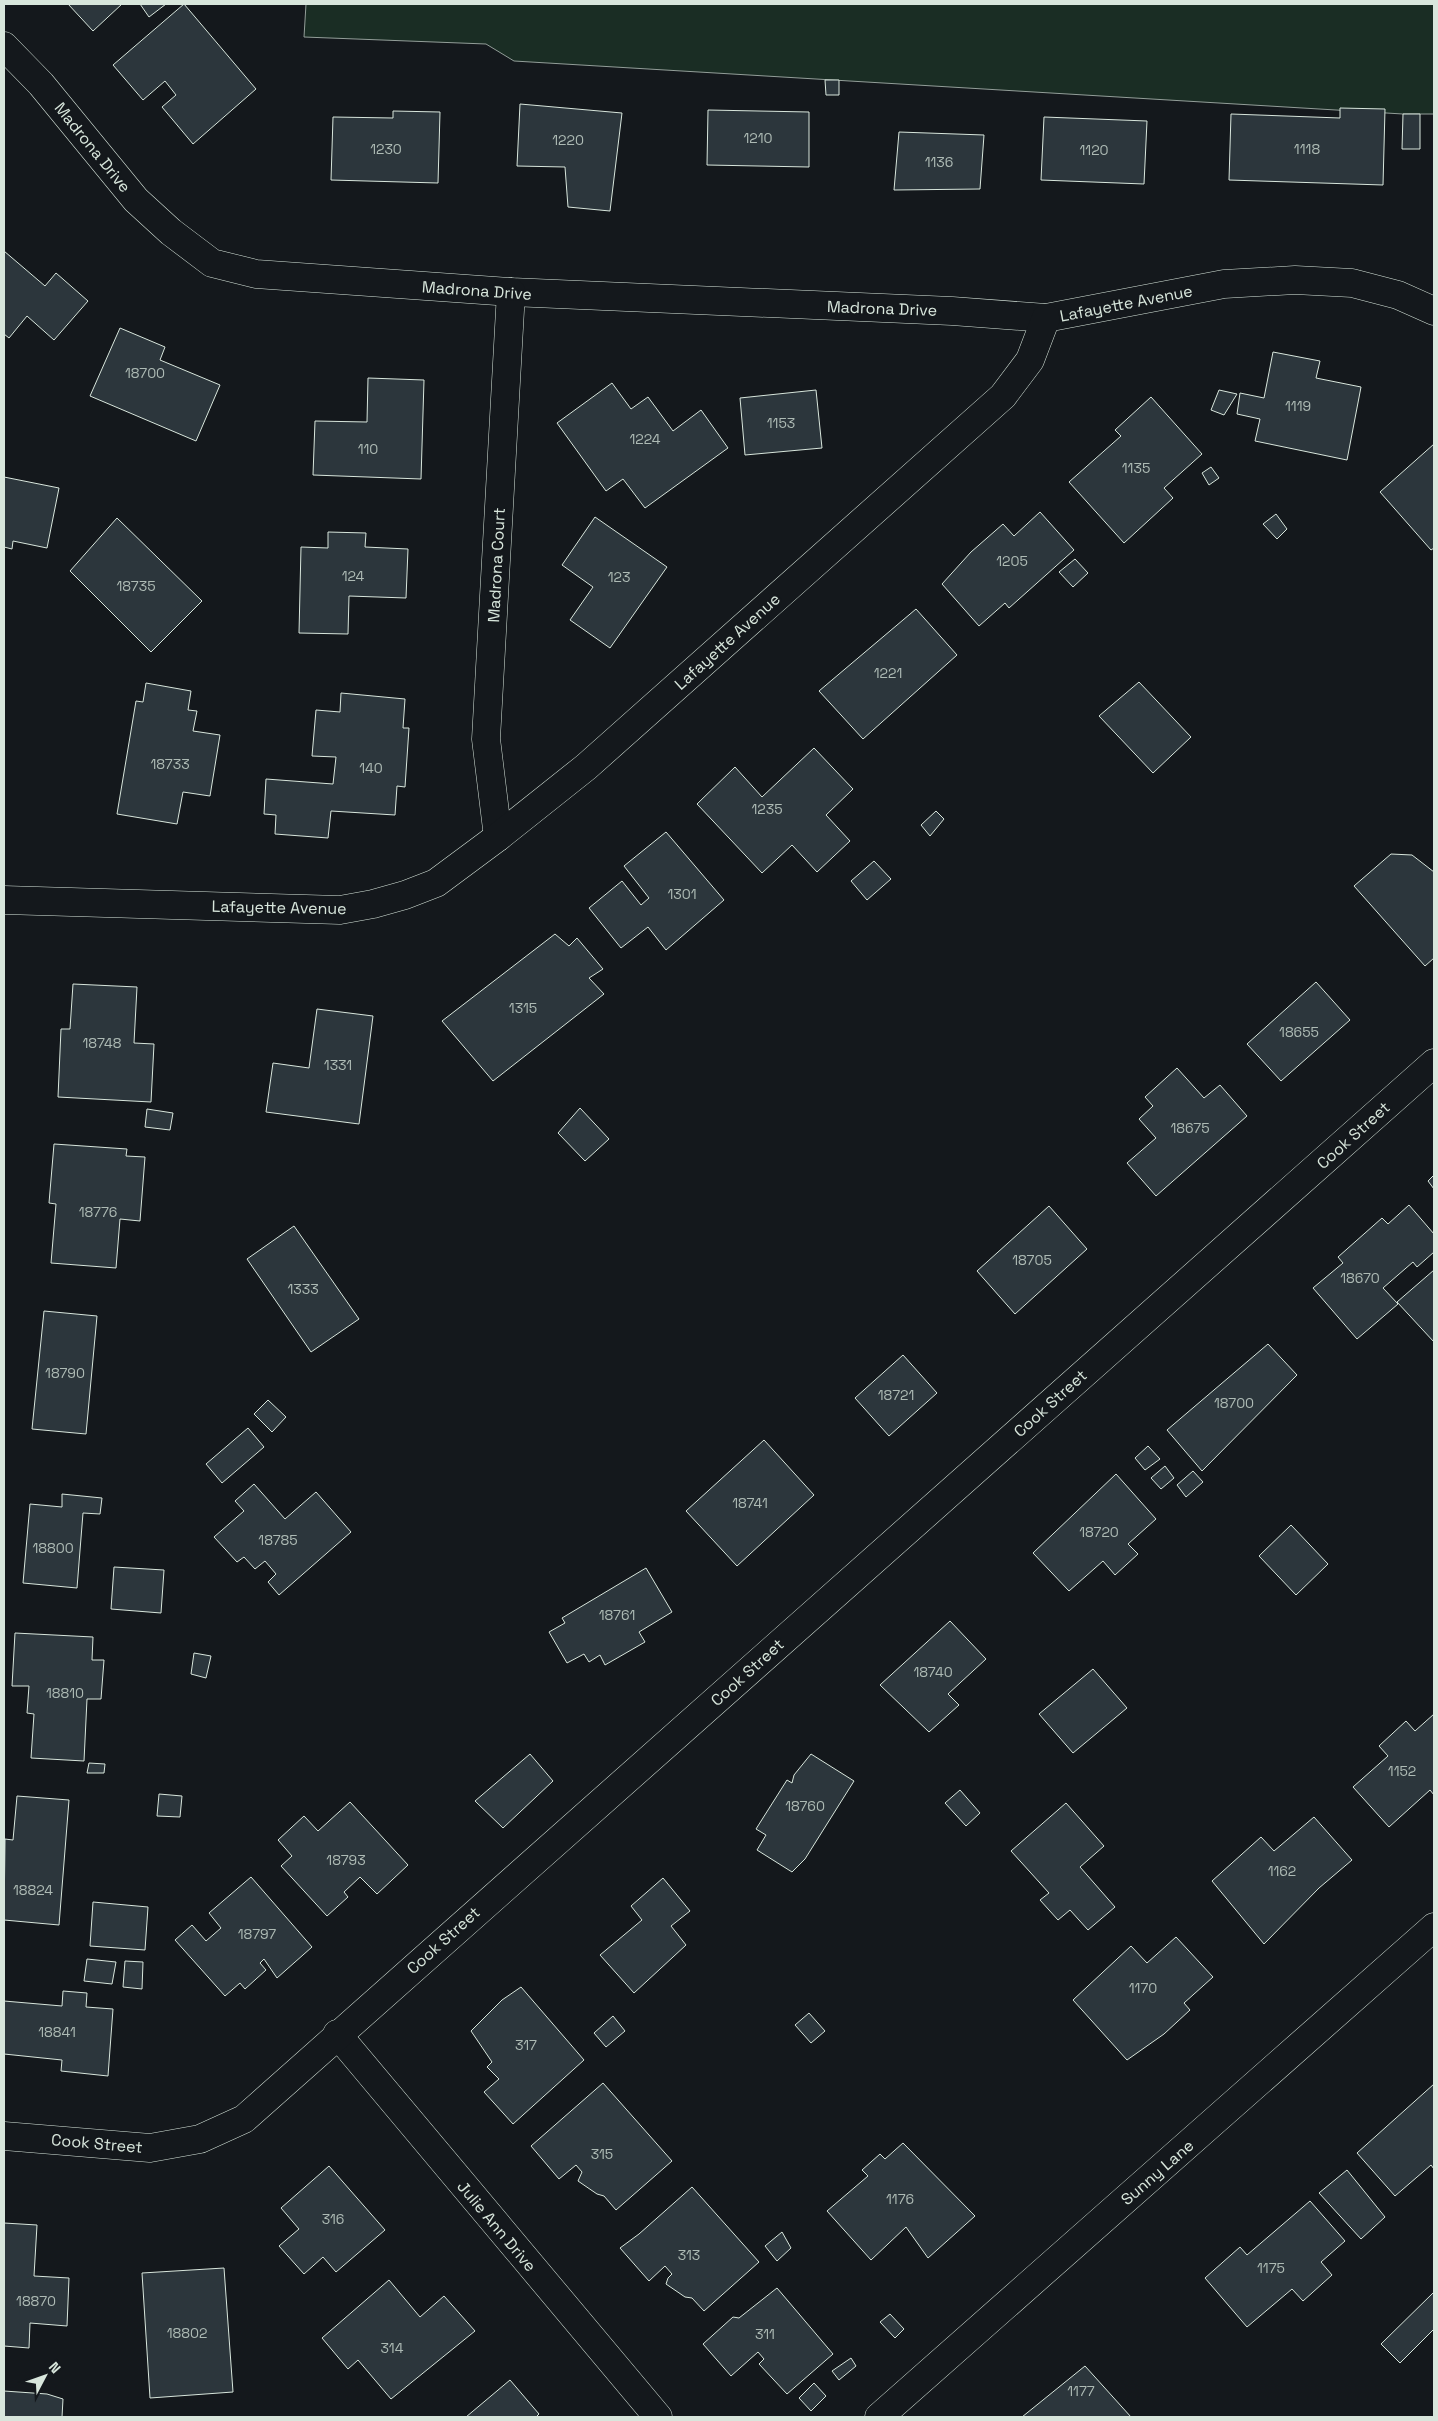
<svg xmlns="http://www.w3.org/2000/svg" width="1438" height="2421" viewBox="0 0 1438 2421" font-family="'Space Grotesk',sans-serif">
<rect width="100%" height="100%" fill="#14181c"/>
<path fill="#1a2d24" stroke="#939e99" d="M306 4H1434V114H1403L514 61 486 44 304 37Z"/>
<g fill="#2c363c" stroke="#d8e6dc">
<path d="M68 4H122L93 31Z"/>
<path d="M140 4H166L149 17Z"/>
<path d="M184 4 256 89 193 144 162 107 176 95 165 81 143 100 113 65Z"/>
<path d="M825 80H839V95H826Z"/>
<path d="M520 104 622 113 610 211 568 207 565 167 517 166Z"/>
<path d="M1340 108 1385 109 1383 185 1229 180 1231 114 1340 118Z"/>
<path d="M708 110 809 112V167L707 165Z"/>
<path d="M393 111 440 112 438 183 331 180 333 117 393 118Z"/>
<path d="M1403 114H1420V149H1402Z"/>
<path d="M1044 117 1147 121 1144 184 1041 180Z"/>
<path d="M899 132 984 135 980 189 894 190Z"/>
<path d="M4 251 45 286 56 273 88 301 54 340 27 316 9 338 4 334Z"/>
<path d="M120 328 165 347 160 360 220 385 196 441 90 396Z"/>
<path d="M1273 352 1320 361 1316 378 1361 387 1347 460 1255 441 1260 419 1237 414 1240 393 1264 398Z"/>
<path d="M368 378 424 380 421 479 313 475 315 421 367 422Z"/>
<path d="M612 383 631 409 648 397 673 431 701 410 728 448 645 508 623 479 606 491 557 423Z"/>
<path d="M816 390 822 448 745 455 740 398Z"/>
<path d="M1219 390 1237 394 1224 415 1211 410Z"/>
<path d="M1151 397 1202 454 1164 488 1173 498 1124 543 1069 482 1121 436 1115 430Z"/>
<path d="M1434 444V548L1431 550 1380 492Z"/>
<path d="M1211 467 1219 478 1209 485 1202 473Z"/>
<path d="M4 477 59 488 47 548 13 541 12 549 4 547Z"/>
<path d="M1040 512 1074 550 1009 608 1005 603 979 626 942 584 971 552 1003 524 1014 536Z"/>
<path d="M1276 514 1287 529 1277 539 1263 524Z"/>
<path d="M595 517 667 567 610 648 570 620 593 587 562 565Z"/>
<path d="M117 518 202 601 151 652 70 571Z"/>
<path d="M328 532 366 533 365 547 408 549 406 598 349 596 348 634 299 633 301 547 328 548Z"/>
<path d="M1075 559 1088 573 1073 587 1059 572Z"/>
<path d="M916 609 957 655 863 739 819 691Z"/>
<path d="M1139 682 1191 737 1153 773 1099 716Z"/>
<path d="M146 683 191 691 188 710 197 711 193 731 220 735 210 796 183 792 177 824 117 814 136 701 143 702Z"/>
<path d="M341 693 405 699 403 728H409L405 787 397 786 395 815 331 811 328 838 275 834 276 815 264 814 266 779 333 784 336 757 312 756 316 710 340 712Z"/>
<path d="M814 748 853 789 826 815 850 841 817 872 792 845 762 873 697 804 735 767 762 797Z"/>
<path d="M936 811 944 819 930 836 921 825Z"/>
<path d="M666 832 724 900 666 950 648 927 621 948 589 908 622 881 641 905 649 898 624 866Z"/>
<path d="M1391 854 1412 855 1434 872V958L1425 966 1354 886Z"/>
<path d="M874 861 891 879 867 900 851 881Z"/>
<path d="M555 934 569 946 577 938 603 969 589 978 604 994 493 1081 442 1021Z"/>
<path d="M1316 982 1350 1020 1281 1081 1247 1044Z"/>
<path d="M73 984 137 987 134 1043 154 1044 151 1102 58 1097 61 1029H70Z"/>
<path d="M317 1009 373 1016 359 1124 266 1112 273 1063 309 1068Z"/>
<path d="M1177 1068 1204 1098 1220 1085 1247 1116 1156 1196 1127 1163 1156 1138 1139 1119 1153 1106 1145 1097Z"/>
<path d="M580 1108 609 1139 585 1161 558 1133Z"/>
<path d="M147 1109 173 1113 170 1130 145 1127Z"/>
<path d="M54 1144 127 1149 126 1156 145 1157 140 1221 120 1219 116 1268 51 1263 56 1204 49 1203Z"/>
<path d="M1434 1175V1189L1428 1181Z"/>
<path d="M1409 1205 1434 1234V1252L1417 1267 1413 1262 1383 1288 1398 1304 1357 1339 1313 1288 1343 1263 1338 1257 1382 1218 1388 1224Z"/>
<path d="M1049 1206 1087 1249 1015 1314 977 1271Z"/>
<path d="M294 1226 359 1319 311 1352 247 1259Z"/>
<path d="M1434 1270V1342L1397 1302Z"/>
<path d="M44 1311 97 1316 86 1434 32 1429Z"/>
<path d="M1268 1344 1297 1375 1202 1471 1167 1430Z"/>
<path d="M903 1355 937 1393 889 1436 855 1398Z"/>
<path d="M268 1400 286 1417 272 1432 254 1414Z"/>
<path d="M248 1428 264 1447 222 1483 206 1464Z"/>
<path d="M764 1440 814 1495 737 1566 686 1511Z"/>
<path d="M1148 1446 1160 1459 1145 1470 1135 1458Z"/>
<path d="M1165 1466 1174 1478 1161 1489 1151 1478Z"/>
<path d="M1193 1471 1203 1482 1186 1497 1177 1485Z"/>
<path d="M1116 1474 1156 1519 1128 1544 1138 1554 1115 1575 1103 1561 1069 1591 1033 1553Z"/>
<path d="M254 1484 285 1519 316 1492 351 1532 279 1595 268 1582 276 1574 265 1561 255 1569 244 1557 237 1562 214 1537 244 1511 235 1501Z"/>
<path d="M62 1494 102 1498 100 1514 83 1513 77 1588 23 1583 30 1504 62 1507Z"/>
<path d="M1291 1525 1328 1564 1296 1595 1259 1556Z"/>
<path d="M114 1567 164 1570 161 1613 111 1609Z"/>
<path d="M646 1568 672 1612 639 1632 645 1642 605 1665 600 1655 589 1662 584 1654 567 1663 549 1632 565 1623 562 1618Z"/>
<path d="M950 1621 986 1659 948 1694 959 1705 929 1732 880 1685Z"/>
<path d="M15 1633 93 1637 92 1660H104L101 1699H87L84 1761 31 1758 34 1714 27 1713 29 1686H12Z"/>
<path d="M194 1653 211 1656 206 1678 191 1674Z"/>
<path d="M1093 1669 1127 1708 1073 1753 1039 1714Z"/>
<path d="M1434 1714V1795L1430 1790 1389 1827 1353 1787 1388 1756 1379 1746 1406 1721 1415 1731Z"/>
<path d="M530 1754 553 1781 503 1828 475 1801Z"/>
<path d="M811 1754 854 1781 805 1859 792 1872 757 1850 766 1835 756 1829 787 1780 792 1783 794 1775Z"/>
<path d="M89 1763 105 1764 104 1773H87Z"/>
<path d="M960 1790 980 1813 966 1826 945 1803Z"/>
<path d="M159 1794 182 1796 180 1817 157 1816Z"/>
<path d="M17 1796 69 1800 59 1925 4 1920 5 1839 13 1840Z"/>
<path d="M350 1802 408 1865 377 1894 360 1877 344 1892 348 1897 327 1916 281 1866 292 1856 278 1840 304 1816 318 1831Z"/>
<path d="M1066 1803 1104 1846 1080 1867 1115 1907 1088 1930 1070 1910 1058 1920 1040 1900 1049 1893 1011 1851Z"/>
<path d="M1314 1817 1352 1860 1319 1888 1264 1944 1212 1881 1261 1837 1274 1851Z"/>
<path d="M251 1877 312 1947 277 1978 264 1959 260 1963 266 1970 245 1989 240 1983 225 1996 175 1940 192 1925 206 1941 221 1928 209 1913Z"/>
<path d="M663 1878 690 1911 671 1926 686 1945 634 1993 600 1955 642 1920 631 1906Z"/>
<path d="M93 1902 148 1907 145 1950 90 1946Z"/>
<path d="M1176 1937 1213 1977 1184 2003 1190 2010 1164 2034 1127 2060 1073 2000 1131 1946 1147 1963Z"/>
<path d="M87 1959 116 1962 112 1984 84 1981Z"/>
<path d="M125 1961 143 1962 142 1989 123 1987Z"/>
<path d="M521 1987 584 2060 513 2124 484 2092 499 2079 487 2067 492 2062 471 2031 502 2000Z"/>
<path d="M63 1991 87 1993 86 2007 113 2009 108 2076 61 2071 62 2060 4 2054V2001L62 2006Z"/>
<path d="M809 2013 825 2031 811 2043 795 2025Z"/>
<path d="M613 2016 625 2031 606 2047 594 2033Z"/>
<path d="M603 2083 672 2161 616 2210 604 2196 597 2194 578 2181 582 2172 576 2165 559 2179 531 2146Z"/>
<path d="M1434 2084V2169L1431 2165 1395 2196 1357 2153Z"/>
<path d="M903 2143 975 2216 928 2258 906 2227 871 2260 827 2211 868 2176 862 2170 880 2154 885 2159Z"/>
<path d="M329 2166 385 2230 336 2272 323 2257 304 2274 279 2246 299 2229 281 2208Z"/>
<path d="M1347 2170 1385 2217 1361 2239 1319 2193Z"/>
<path d="M692 2187 759 2262 704 2311 692 2298 685 2297 666 2284 668 2278 672 2274 665 2266 649 2281 620 2248 639 2234Z"/>
<path d="M1310 2201 1345 2241 1321 2262 1332 2275 1303 2301 1292 2289 1247 2327 1205 2278 1240 2247 1247 2255Z"/>
<path d="M4 2223 37 2225 34 2276 69 2278 67 2326 30 2323 29 2348 4 2346Z"/>
<path d="M782 2232 791 2248 777 2261 765 2246Z"/>
<path d="M224 2268 233 2392 150 2398 142 2273Z"/>
<path d="M389 2280 420 2317 444 2296 475 2331 391 2399 358 2360 348 2369 322 2338Z"/>
<path d="M777 2288 833 2354 787 2394 759 2364 764 2359 758 2352 731 2376 703 2344 733 2317 739 2318Z"/>
<path d="M1434 2292V2329L1400 2363 1381 2344Z"/>
<path d="M890 2314 904 2329 895 2338 880 2322Z"/>
<path d="M851 2358 856 2366 839 2380 832 2371Z"/>
<path d="M1085 2366 1131 2417H1022Z"/>
<path d="M510 2380 539 2414 536 2417H466Z"/>
<path d="M814 2383 826 2396 811 2411 799 2398Z"/>
<path d="M4 2391 47 2394 63 2399 62 2417H4Z"/>
</g>
<g fill="none" stroke-linecap="round" stroke-linejoin="round">
<defs>
<g id="minor">
<path d="M4 46 41 84 136 200 171 232 212 263 256 274 511 292 952 311 1046 318 1224 284 1295 280 1352 283 1398 295 1434 311"/>
<path d="M498 837 486 739 511 292"/>
<path d="M4 900 340 910 373 904 405 895 436 883 498 837 586 767 1003 396 1030 360 1046 318"/>
<path d="M337 2034 658 2417"/>
<path d="M4 2136 150 2148 200 2139 244 2119 1434 1063"/>
<path d="M879 2417 1434 1927"/>
</g>
</defs>
<use href="#minor" stroke="#d8e6dc" stroke-width="29"/>
<use href="#minor" stroke="#14181c" stroke-width="28"/>
</g>
<g text-anchor="middle" stroke-width="4" stroke-linejoin="round" paint-order="stroke">
<g font-size="14" fill="#adbab4">
<text x="758" y="143">1210</text>
<text x="568" y="145">1220</text>
<text x="386" y="154">1230</text>
<text x="1307" y="154">1118</text>
<text x="1094" y="155">1120</text>
<text x="939" y="167">1136</text>
<text x="145" y="378">18700</text>
<text x="1298" y="411">1119</text>
<text x="781" y="428">1153</text>
<text x="645" y="444">1224</text>
<text x="368" y="454">110</text>
<text x="1136" y="473">1135</text>
<text x="1012" y="566">1205</text>
<text x="353" y="581">124</text>
<text x="619" y="582">123</text>
<text x="136" y="591">18735</text>
<text x="888" y="678">1221</text>
<text x="170" y="769">18733</text>
<text x="371" y="773">140</text>
<text x="767" y="814">1235</text>
<text x="682" y="899">1301</text>
<text x="523" y="1013">1315</text>
<text x="1299" y="1037">18655</text>
<text x="102" y="1048">18748</text>
<text x="338" y="1070">1331</text>
<text x="1190" y="1133">18675</text>
<text x="98" y="1217">18776</text>
<text x="1032" y="1265">18705</text>
<text x="1360" y="1283">18670</text>
<text x="303" y="1294">1333</text>
<text x="65" y="1378">18790</text>
<text x="896" y="1400">18721</text>
<text x="1234" y="1408">18700</text>
<text x="750" y="1508">18741</text>
<text x="1099" y="1537">18720</text>
<text x="278" y="1545">18785</text>
<text x="53" y="1553">18800</text>
<text x="617" y="1620">18761</text>
<text x="933" y="1677">18740</text>
<text x="65" y="1698">18810</text>
<text x="1402" y="1776">1152</text>
<text x="805" y="1811">18760</text>
<text x="346" y="1865">18793</text>
<text x="1282" y="1876">1162</text>
<text x="33" y="1895">18824</text>
<text x="257" y="1939">18797</text>
<text x="1143" y="1993">1170</text>
<text x="57" y="2037">18841</text>
<text x="526" y="2050">317</text>
<text x="602" y="2159">315</text>
<text x="900" y="2204">1176</text>
<text x="333" y="2224">316</text>
<text x="689" y="2260">313</text>
<text x="1271" y="2273">1175</text>
<text x="36" y="2306">18870</text>
<text x="187" y="2338">18802</text>
<text x="765" y="2339">311</text>
<text x="392" y="2353">314</text>
<text x="1081" y="2396">1177</text>
</g>
<g font-size="16" fill="#d8e6dc" stroke="#14181c">
<text transform="translate(93 147) rotate(51)" y="6">Madrona Drive</text>
<text transform="translate(477 290) rotate(4)" y="6">Madrona Drive</text>
<text transform="translate(1126 303) rotate(-11)" y="6">Lafayette Avenue</text>
<text transform="translate(882 308) rotate(2)" y="6">Madrona Drive</text>
<text transform="translate(496 565) rotate(-87)" y="6">Madrona Court</text>
<text transform="translate(727 641) rotate(-42)" y="6">Lafayette Avenue</text>
<text transform="translate(279 907) rotate(1)" y="6">Lafayette Avenue</text>
<text transform="translate(1353 1135) rotate(-42)" y="6">Cook Street</text>
<text transform="translate(1050 1403) rotate(-42)" y="6">Cook Street</text>
<text transform="translate(747 1672) rotate(-42)" y="6">Cook Street</text>
<text transform="translate(443 1940) rotate(-42)" y="6">Cook Street</text>
<text transform="translate(97 2143) rotate(5)" y="6">Cook Street</text>
<text transform="translate(1157 2172) rotate(-41)" y="6">Sunny Lane</text>
<text transform="translate(497 2226) rotate(50)" y="6">Julie Ann Drive</text>
</g>
</g>
<rect width="1438" height="2421" fill="none" stroke="#d8e6dc" stroke-width="10"/>
<g transform="translate(45 2376) rotate(49)" stroke="#14181c" stroke-width="4" paint-order="stroke">
<path d="M0-4L9 19L0 12L-9 19Z" fill="#d8e6dc"/>
<text y="-8" font-size="14" font-weight="bold" text-anchor="middle" fill="#d8e6dc">N</text>
</g>
</svg>
